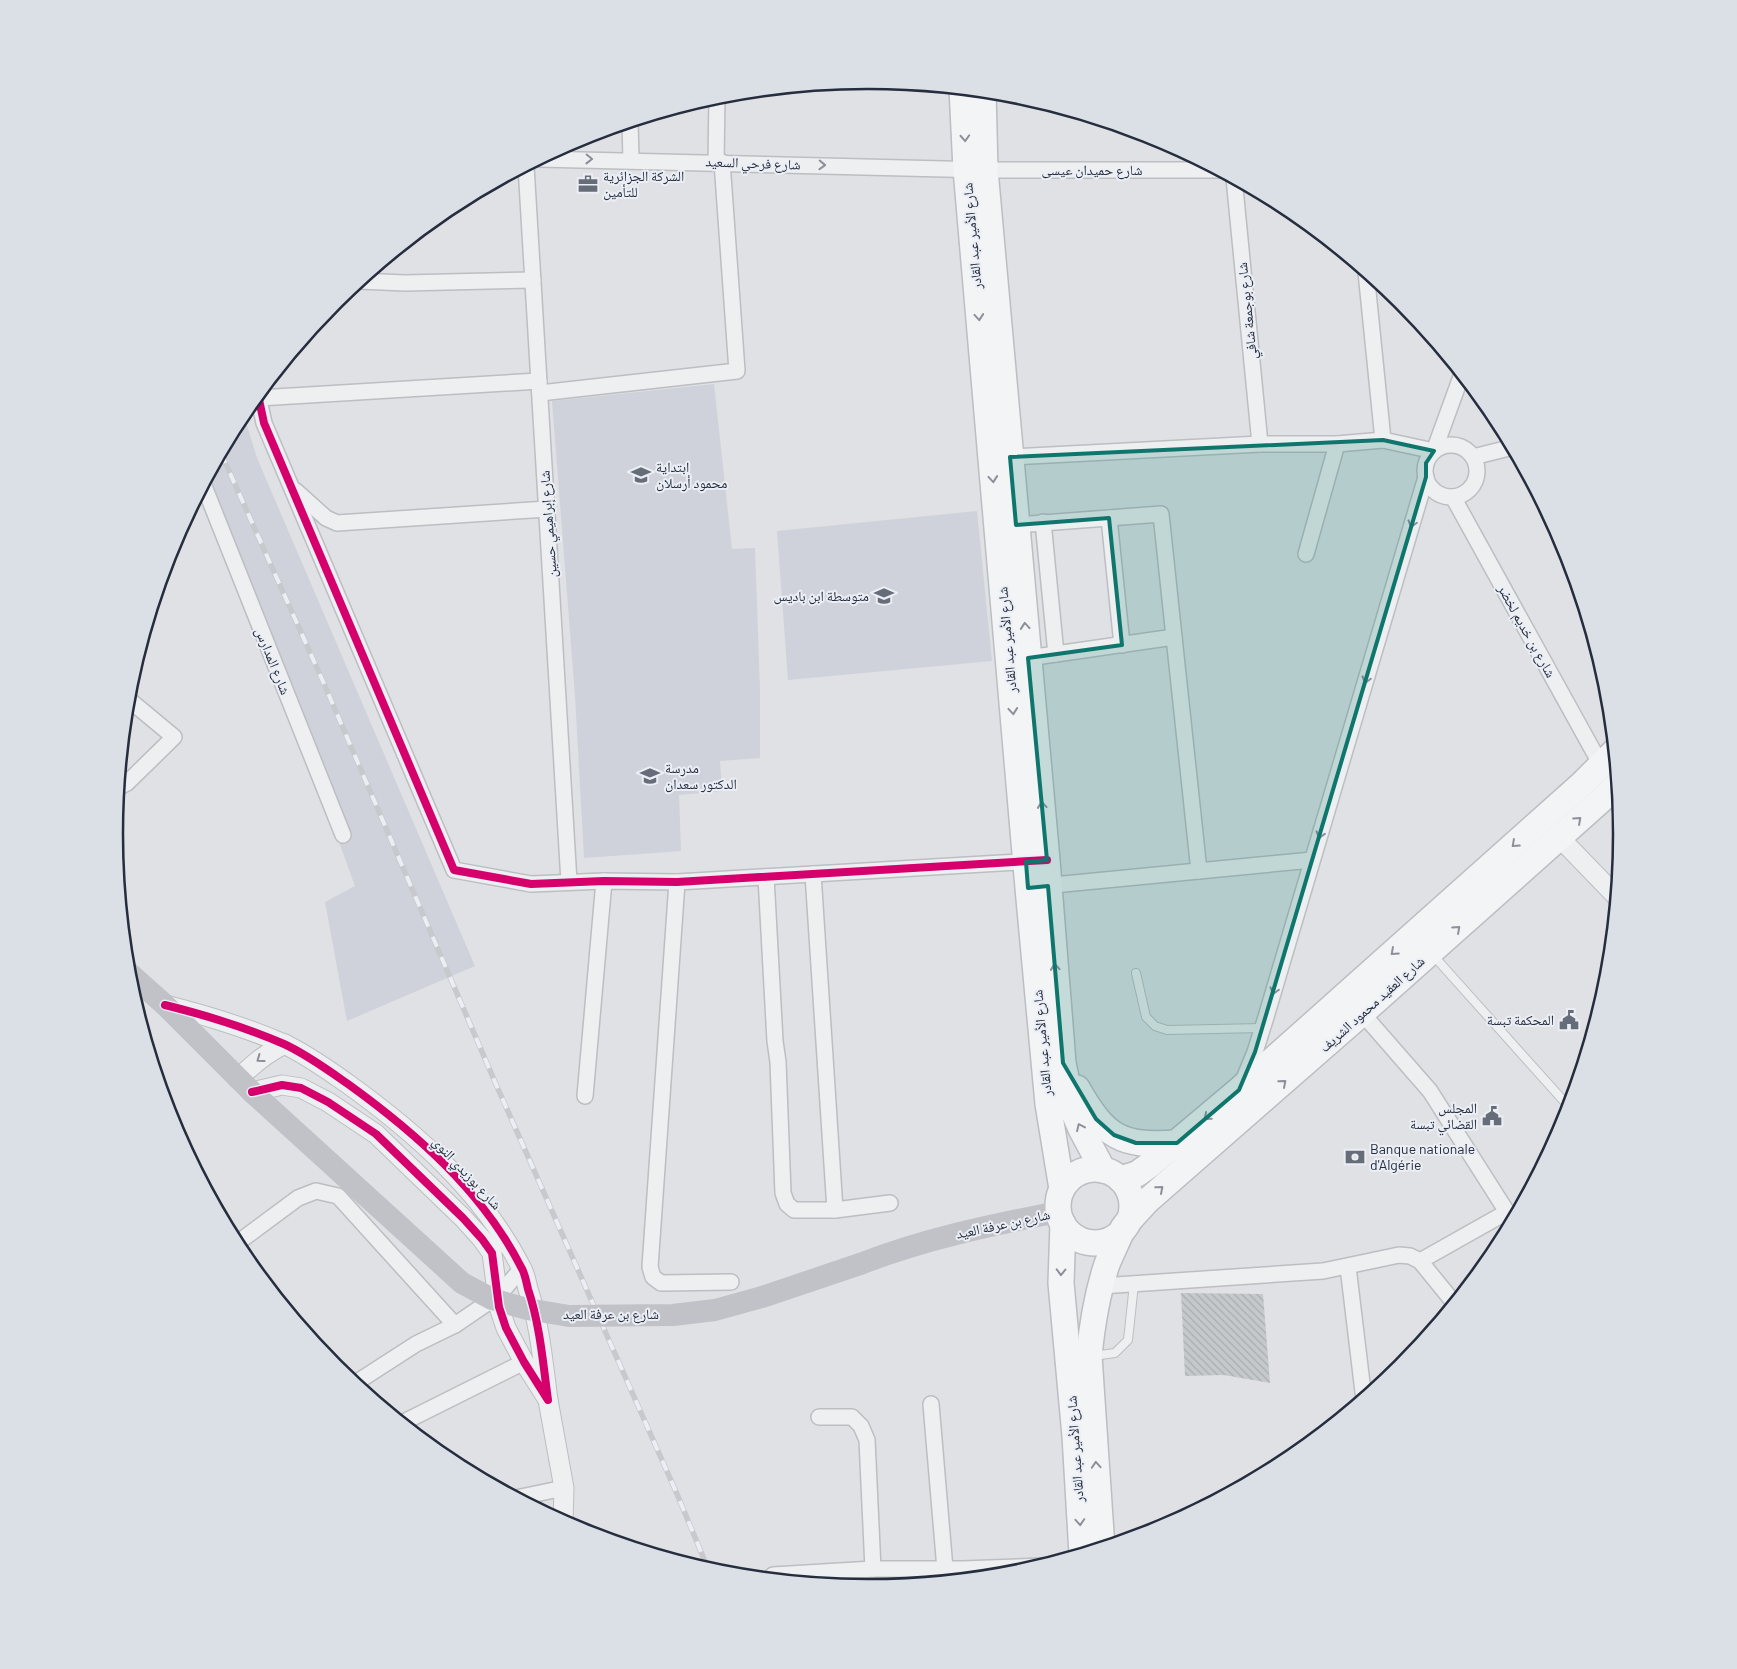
<svg xmlns="http://www.w3.org/2000/svg" width="1737" height="1669" viewBox="0 0 1737 1669" font-family="Barlow,'Noto Naskh Arabic',sans-serif">
<defs>
<pattern id="building-back-hatch" width="6" height="6" patternUnits="userSpaceOnUse" patternTransform="scale(1.25)"><rect width="6" height="6" fill="#c6c9cc"/><path d="M-1 5l2 2M0 0l6 6M5-1l2 2" fill="none" stroke="#aaadb0"/></pattern>
</defs>
<rect width="100%" height="100%" fill="#dfe1e4"/>
<g fill="#cfd2da">
<path d="M714 384 732 549 755 548 760 690V758L720 761 722 791 679 795 681 851 584 858 575 696 552 401Z"/>
<path d="M243 413 257 458 475 966 347 1021 325 902 355 886 207 480Z"/>
<path d="M977 511 992 661 788 680 777 531Z"/>
</g>
<path fill="url(#building-back-hatch)" d="M1181 1293 1263 1294 1270 1383 1224 1375 1185 1376Z"/>
<g fill="none" stroke-linecap="round" stroke-linejoin="round">
<defs>
<g id="service">
<path d="M1432 954 1570 1108"/>
<path d="M1136 973 1146 1017 1155 1026 1167 1030 1262 1028"/>
<path d="M1093 1356 1115 1353 1128 1340 1134 1284"/>
</g>
<g id="minor">
<path d="M630 122 631 160"/>
<path d="M540 159 985 170H1218"/>
<path d="M716 162 717 96"/>
<path d="M526 166 569 882"/>
<path d="M1234 178 1260 444"/>
<path d="M1366 272 1383 440"/>
<path d="M359 281 405 283 533 280"/>
<path d="M540 393 737 371 722 162"/>
<path d="M258 395 264 423 454 870 531 884 604 881 677 882 1034 861"/>
<path d="M259 398 539 381"/>
<circle cx="1451" cy="471" r="26"/>
<path d="M1010 457 1260 444H1337L1383 440 1434 451 1462 374"/>
<path d="M1473 457 1513 447"/>
<path d="M204 486 343 835"/>
<path d="M296 491 326 518 337 523 547 509"/>
<path d="M1453 497 1601 765"/>
<path d="M1109 518 1122 645"/>
<path d="M1043 522 1056 654"/>
<path d="M1016 525 1161 514 1174 637"/>
<path d="M1306 554 1337 444"/>
<path d="M1028 658 1174 637 1199 871"/>
<path d="M119 787 127 783 174 737 127 698"/>
<path d="M813 874 835 1210 890 1203"/>
<path d="M766 877 775 1041 778 1062 783 1193 787 1204 794 1210H835"/>
<path d="M677 882 650 1267 653 1277 661 1283 731 1282"/>
<path d="M1043 886 1312 860"/>
<path d="M1362 1013 1430 1091 1507 1212 1515 1218"/>
<path d="M1243 1081 1255 1052 1266 1017 1426 477"/>
<path d="M585 1096 604 881"/>
<path d="M236 1244 298 1198 316 1191 338 1196 455 1325"/>
<path d="M1420 1261 1507 1212"/>
<path d="M1348 1267 1364 1400"/>
<path d="M1101 1286 1323 1271 1399 1255 1410 1256 1420 1261 1455 1304"/>
<path d="M354 1384 416 1344 455 1325 499 1295 522 1268"/>
<path d="M931 1404 945 1569"/>
<path d="M819 1417H852L861 1426 867 1440 873 1569"/>
<path d="M402 1423 524 1362"/>
<path d="M516 1498 564 1488"/>
<path d="M773 1575 873 1569H962L1044 1566"/>
</g>
<g id="tertiary">
<path d="M1559 837 1617 897"/>
<path d="M165 1005C205 1015 245 1027 284 1044 306 1054 328 1070 348 1084 416 1133 483 1192 521 1267 525 1273 526 1281 528 1289 540 1325 543 1363 548 1400L524 1362 506 1328 499 1307 492 1253 482 1239 463 1218 376 1134 328 1102 301 1088 282 1085 252 1092"/>
<path d="M238 1079C253 1064 266 1053 285 1044"/>
<path d="M548 1400 564 1488 563 1523"/>
</g>
<g id="primary">
<path d="M962 89 966 169 1028 888 1048 1104 1062 1189"/>
<path d="M983 91 985 170 1047 860 1063 1063 1073 1111 1081 1129 1103 1170"/>
<path d="M1077 1088C1105 1137 1120 1147 1177 1143"/>
<circle cx="1095" cy="1206" r="37"/>
<path d="M1120 1179 1137 1174 1151 1164 1239 1090 1582 784 1615 751"/>
<path d="M1063 1224 1061 1283 1075 1436 1082 1554"/>
<path d="M1126 1224 1147 1201 1362 1013 1600 801 1618 783"/>
<path d="M1102 1548 1089 1356C1092 1325 1097 1294 1107 1264 1112 1252 1118 1240 1123 1228"/>
</g>
</defs>
<use href="#service" stroke="#bcbec2" stroke-width="10"/>
<use href="#minor" stroke="#bcbec2" stroke-width="18"/>
<use href="#tertiary" stroke="#bcbec2" stroke-width="21"/>
<use href="#primary" stroke="#bbbec2" stroke-width="28"/>
<use href="#service" stroke="#eeeff1" stroke-width="8"/>
<use href="#minor" stroke="#eeeff1" stroke-width="15"/>
<use href="#tertiary" stroke="#eeeff1" stroke-width="19"/>
<g stroke="#c0c2c7" stroke-width="22">
<path d="M128 972 165 1005 252 1092"/>
<path d="M860 1264C924 1239 991 1225 1058 1212"/>
</g>
<use href="#primary" stroke="#f3f4f5" stroke-width="25"/>
<defs>
<path id="rail" d="M221 453 325 686 495 1082 677 1494 709 1571"/>
</defs>
<use href="#rail" stroke="#c7c9cc" stroke-width="5.5"/>
<use href="#rail" stroke="#ebeff5" stroke-width="4" stroke-dasharray="11" stroke-linecap="butt"/>
<path stroke="#c0c2c7" stroke-width="22" d="M252 1092 462 1283 492 1299 527 1309 569 1316 673 1315 715 1310 762 1297 860 1264"/>
<defs>
<g id="cycleway">
<path d="M258 395 264 423 454 870 531 884 604 881 677 882 1047 860"/>
<path d="M165 1005C205 1015 245 1027 284 1044 306 1054 328 1070 348 1084 416 1133 483 1192 521 1267 525 1273 526 1281 528 1289 540 1325 543 1363 548 1400L524 1362 506 1328 499 1307 492 1253 482 1239 463 1218 376 1134 328 1102 301 1088 282 1085 252 1092"/>
</g>
</defs>
<use href="#cycleway" stroke="#ebeff5" stroke-width="11"/>
<use href="#cycleway" stroke="#d6006c" stroke-width="8"/>
</g>
<defs><path id="oneway-chevron" d="M-2-3.5L2.5 0L-2 3.5" fill="none" stroke-width="1.6" stroke-linecap="round" stroke-linejoin="round" transform="scale(1.25)"/></defs>
<g stroke="#8c909a">
<use href="#oneway-chevron" transform="translate(965 138) rotate(87)"/>
<use href="#oneway-chevron" transform="translate(979 317) rotate(85)"/>
<use href="#oneway-chevron" transform="translate(993 479) rotate(85)"/>
<use href="#oneway-chevron" transform="translate(1025 626) rotate(-95)"/>
<use href="#oneway-chevron" transform="translate(1013 711) rotate(85)"/>
<use href="#oneway-chevron" transform="translate(1042 805) rotate(-95)"/>
<use href="#oneway-chevron" transform="translate(1578 820) rotate(-42)"/>
<use href="#oneway-chevron" transform="translate(1515 844) rotate(138)"/>
<use href="#oneway-chevron" transform="translate(1457 929) rotate(-42)"/>
<use href="#oneway-chevron" transform="translate(1394 952) rotate(138)"/>
<use href="#oneway-chevron" transform="translate(1055 967) rotate(-95)"/>
<use href="#oneway-chevron" transform="translate(1283 1083) rotate(-41)"/>
<use href="#oneway-chevron" transform="translate(1207 1117) rotate(140)"/>
<use href="#oneway-chevron" transform="translate(1080 1127) rotate(-115)"/>
<use href="#oneway-chevron" transform="translate(1160 1189) rotate(-41)"/>
<use href="#oneway-chevron" transform="translate(1061 1272) rotate(91)"/>
<use href="#oneway-chevron" transform="translate(1096 1465) rotate(-94)"/>
<use href="#oneway-chevron" transform="translate(1080 1522) rotate(86)"/>
</g>
<g stroke="#8a8e98">
<use href="#oneway-chevron" transform="translate(589 159) rotate(1)"/>
<use href="#oneway-chevron" transform="translate(822 165) rotate(2)"/>
<use href="#oneway-chevron" transform="translate(1412 524) rotate(106)"/>
<use href="#oneway-chevron" transform="translate(1366 680) rotate(106)"/>
<use href="#oneway-chevron" transform="translate(1320 835) rotate(107)"/>
<use href="#oneway-chevron" transform="translate(1274 991) rotate(106)"/>
<use href="#oneway-chevron" transform="translate(260 1059) rotate(144)"/>
</g>
<path fill="#0f766e" fill-opacity="0.2" stroke="#0f766e" stroke-width="4" stroke-linejoin="round" d="M1383 440 1434 451 1426 463V477L1255 1052 1239 1090 1177 1143H1136L1114 1135 1096 1119 1063 1063 1048 886 1028 888 1026 862 1047 860 1028 658 1122 645 1109 518 1016 525 1010 457Z"/>
<defs>
<symbol id="office-bare" viewBox="-9 -9 18 18"><path d="M-6-3h4V-5.5h4V-3h4V5H-6ZM-1-4.5V-3h2v-1.5ZM-6 0V1H6V0Z" fill="#666c78" stroke="#ebeff5" stroke-width="2.5" paint-order="stroke"/></symbol>
<symbol id="school-bare" viewBox="-9 -9 18 18"><path d="M0-5L7-2L0 1L-7-2ZM-4 1L0 2.5L4 1V4Q0 6-4 4Z" fill="#666c78" stroke="#ebeff5" stroke-width="2.5" paint-order="stroke"/></symbol>
<symbol id="civic-bare" viewBox="-9 -9 18 18"><path d="M-.6-6.5H3V-4.5H.6V-3L4-1V1h2V6H-6V1h2V-1L-.6-3ZM-1.2 2.5V6h2.4V2.5Z" fill="#666c78" stroke="#ebeff5" stroke-width="2.5" paint-order="stroke"/></symbol>
<symbol id="bank-bare" viewBox="-9 -9 18 18"><path d="M-6-4H6V4H-6ZM0-2.3a2.3 2.3 0 1 0 0 4.6a2.3 2.3 0 1 0 0-4.6Z" fill="#666c78" stroke="#ebeff5" stroke-width="2.5" paint-order="stroke"/></symbol>
</defs>
<g fill-rule="evenodd">
<use href="#office-bare" x="574" y="170" width="28" height="28"/>
<use href="#school-bare" x="627" y="461" width="28" height="28"/>
<use href="#school-bare" x="870" y="582" width="28" height="28"/>
<use href="#school-bare" x="636" y="762" width="28" height="28"/>
<use href="#civic-bare" x="1555" y="1006" width="28" height="28"/>
<use href="#civic-bare" x="1478" y="1102" width="28" height="28"/>
<use href="#bank-bare" x="1341" y="1143" width="28" height="28"/>
</g>
<g text-anchor="middle" stroke-width="4" stroke-linejoin="round" paint-order="stroke">
<g font-size="14" fill="#252d3e" stroke="#ebeff5">
<text transform="translate(753 163) rotate(2)" y="5">شارع فرحي السعيد</text>
<text x="1092" y="175">شارع حميدان عيسى</text>
<text transform="translate(972 236) rotate(-95)" y="5">شارع الأمير عبد القادر</text>
<text transform="translate(1247 311) rotate(-96)" y="5">شارع بوجمعة شافي</text>
<text transform="translate(548 524) rotate(-94)" y="5">شارع إبراهيمي حسين</text>
<text transform="translate(1527 631) rotate(61)" y="5">شارع بن خديم لخضر</text>
<text transform="translate(1007 640) rotate(-95)" y="5">شارع الأمير عبد القادر</text>
<text transform="translate(273 661) rotate(68)" y="5">شارع المدارس</text>
<text transform="translate(1372 1004) rotate(-42)" y="5">شارع العقيد محمود الشريف</text>
<text transform="translate(1042 1043) rotate(-95)" y="5">شارع الأمير عبد القادر</text>
<text transform="translate(467 1173) rotate(47)" y="5">شارع بوزيدي النوي</text>
<text transform="translate(1003 1224) rotate(-12)" y="5">شارع بن عرفة العيد</text>
<text x="611" y="1319">شارع بن عرفة العيد</text>
<text transform="translate(1075 1449) rotate(-94)" y="5">شارع الأمير عبد القادر</text>
</g>
<g font-size="14" fill="#252d3e" stroke="#ebeff5" text-anchor="start">
<text x="603" y="181">الشركة الجزائرية<tspan x="603" dy="16">للتأمين</tspan></text>
<text x="656" y="472">ابتداية<tspan x="656" dy="16">محمود أرسلان</tspan></text>
<text x="869" y="601" text-anchor="end">متوسطة ابن باديس</text>
<text x="665" y="773">مدرسة<tspan x="665" dy="16">الدكتور سعدان</tspan></text>
<text x="1554" y="1025" text-anchor="end">المحكمة تبسة</text>
<text x="1477" y="1113" text-anchor="end">المجلس<tspan x="1477" dy="16">القضائي تبسة</tspan></text>
<text x="1370" y="1154">Banque nationale<tspan x="1370" dy="16">d'Algérie</tspan></text>
</g>
</g>
<path d="M0 0H1737V1669H0ZM123 834a745 745 0 1 1 1490 0a745 745 0 1 1-1490 0Z" fill="#dbdfe6" fill-rule="evenodd"/>
<path fill="none" stroke="#252d3e" stroke-width="2.5" d="M123 834a745 745 0 1 1 1490 0a745 745 0 1 1-1490 0Z"/>
</svg>
